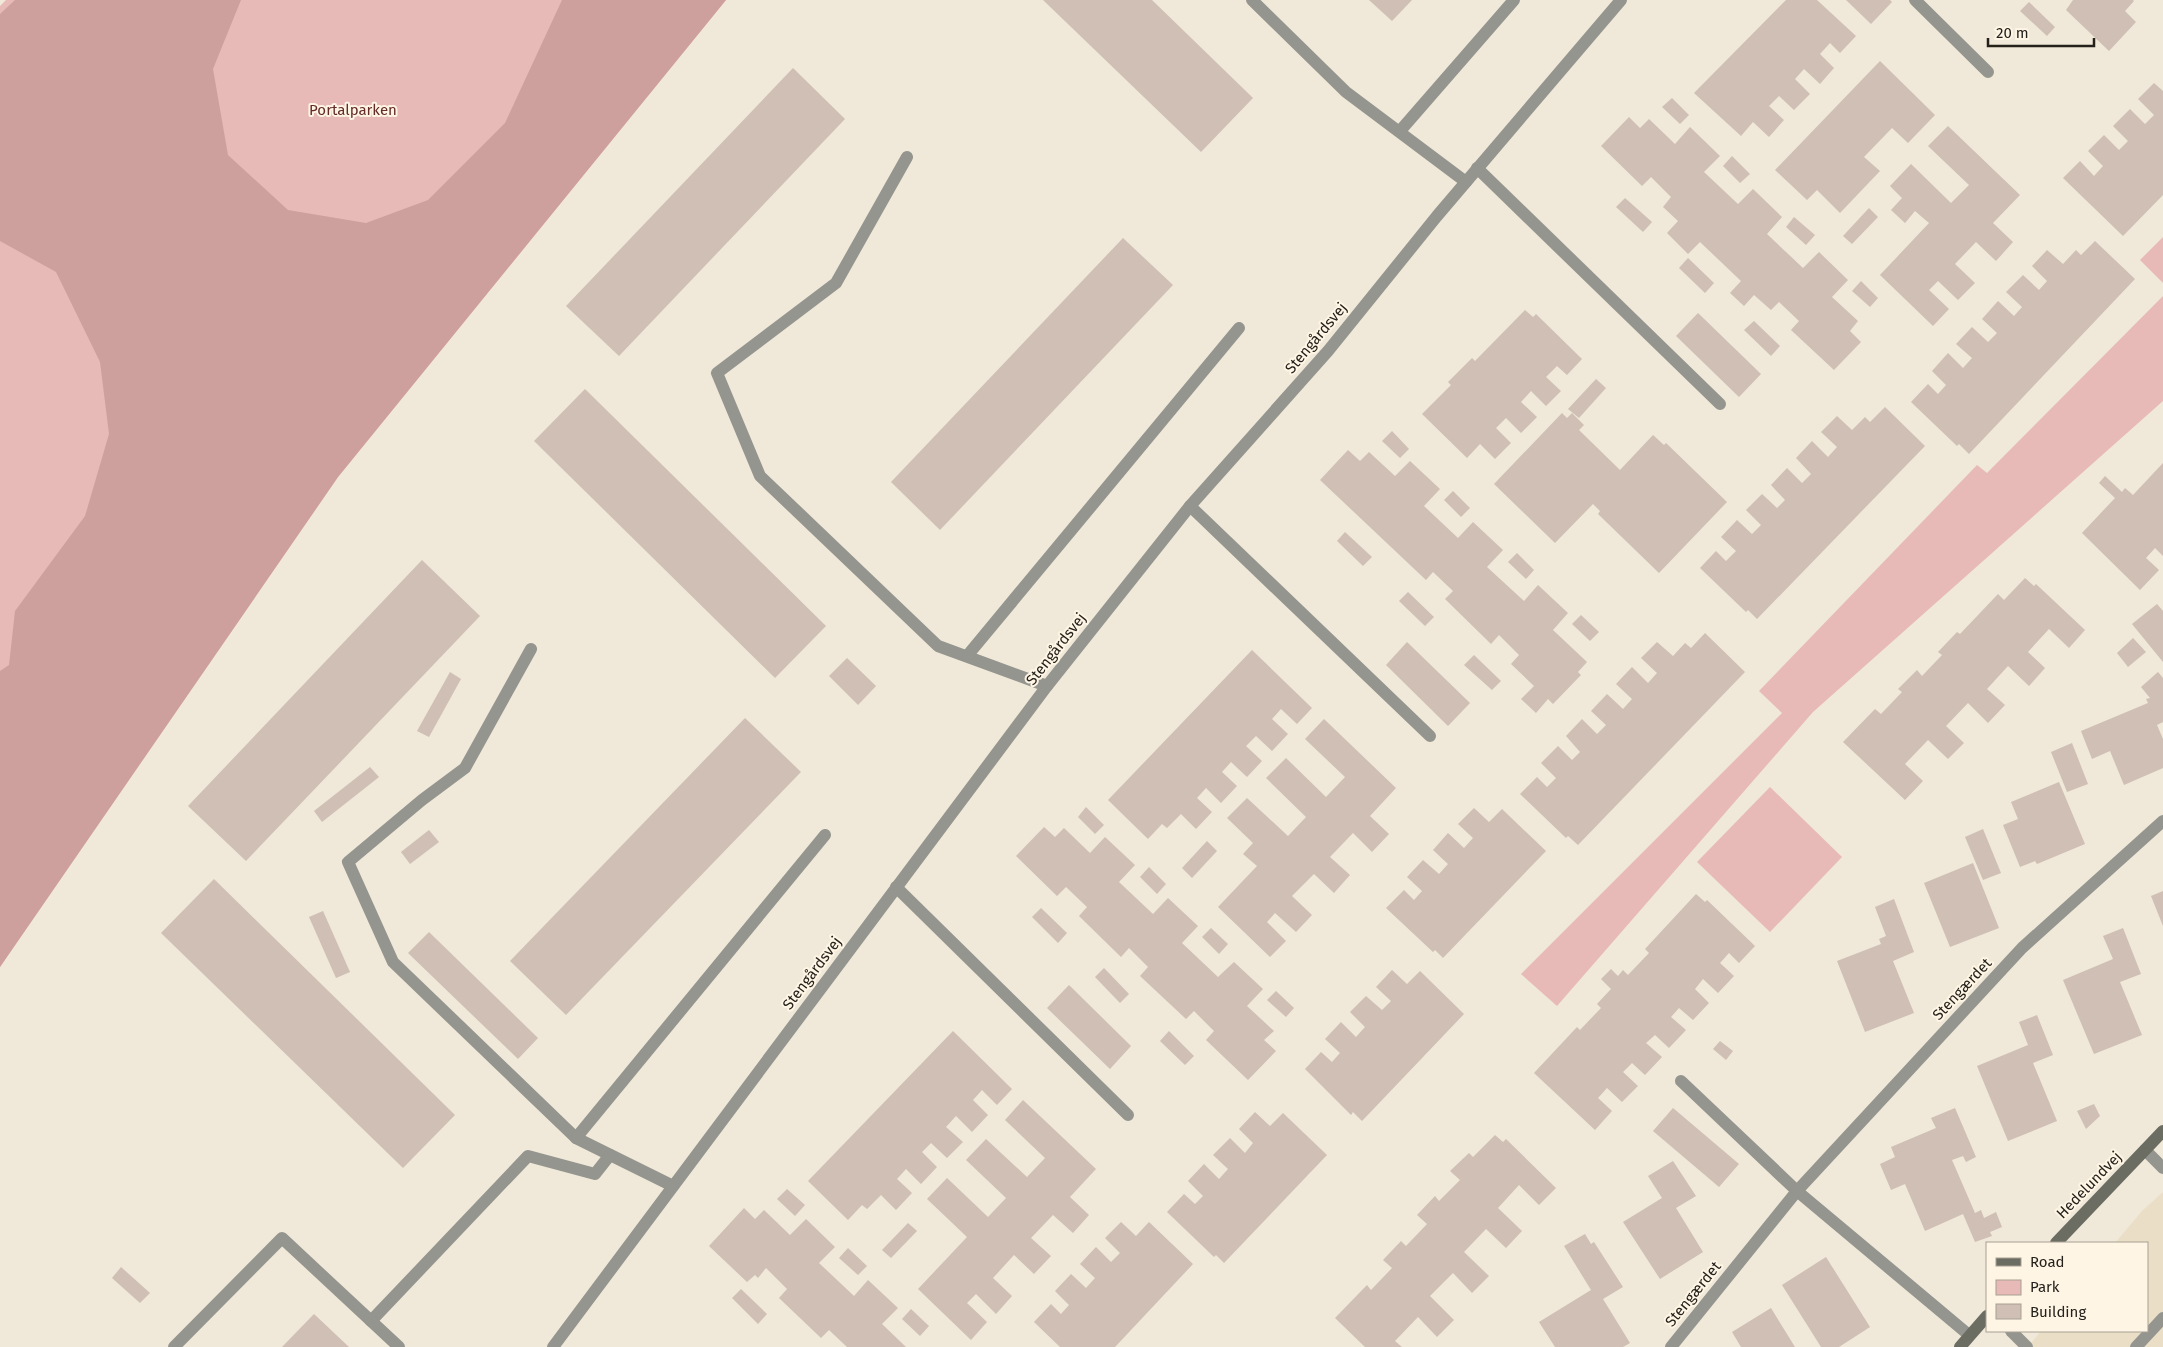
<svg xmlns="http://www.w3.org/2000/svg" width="2163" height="1347" viewBox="0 0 2163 1347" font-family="'Fira Sans',sans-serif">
<rect width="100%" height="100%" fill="#f0e8d8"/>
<path fill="#eadec7" d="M2163 1192V1347H2028L2041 1331H2147V1243H2115L2142 1211Z"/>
<g fill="#e7bab7">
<path d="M6 0H726L338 477 0 967V6Z"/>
<path d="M2163 237V283L2140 260Z"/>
<path d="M2163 296V401L1813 712 1557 1006 1521 974 1782 713 1759 691 1977 465 1987 473Z"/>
<path d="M1770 787 1842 857 1770 932 1697 862Z"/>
</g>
<path fill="#cea09d" d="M15 0H241L213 69 228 155 288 210 366 223 428 200 505 123 562 0H726L338 477 0 967V671L9 665 15 611 85 516 109 434 100 362 56 272 0 241V14Z"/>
<g fill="#cfbfb5">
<path d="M1043 0H1152L1253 98 1201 152Z"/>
<path d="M1369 0H1412L1392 21Z"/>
<path d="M1786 0H1817L1856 36 1840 53 1830 43 1820 54 1834 68 1820 84 1804 69 1795 79 1810 94 1794 110 1779 96 1769 106 1784 120 1769 137 1753 122 1741 136 1694 93Z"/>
<path d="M1846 0H1890L1892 2 1871 24Z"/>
<path d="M2073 0H2133L2134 1 2125 11 2136 22 2109 51 2066 10Z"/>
<path d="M2029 2 2055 27 2047 36 2020 11Z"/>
<path d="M1880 61 1935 115 1908 143 1892 128 1864 157 1880 171 1840 213 1817 190 1807 200 1775 170Z"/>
<path d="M793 68 845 119 619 356 566 306Z"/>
<path d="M2154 83 2163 91V195L2123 236 2063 178 2080 161 2094 176 2103 166 2088 151 2104 135 2119 150 2128 141 2113 126 2130 109 2145 124 2154 115 2138 99Z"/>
<path d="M1672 98 1689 115 1680 124 1662 107Z"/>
<path d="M1629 117 1640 128 1649 119 1675 144 1690 127 1720 156 1704 172 1738 204 1753 189 1782 217 1767 234 1803 268 1819 252 1848 280 1832 297 1858 321 1850 331 1861 342 1834 370 1791 330 1799 321 1779 302 1771 310 1754 295 1744 306 1730 293 1741 281 1700 242 1688 254 1667 233 1678 221 1663 207 1671 197 1651 177 1642 186 1601 146Z"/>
<path d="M1948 126 2020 195 1993 223 2013 242 1996 261 1976 242 1955 264 1975 283 1958 300 1938 281 1929 290 1949 309 1933 326 1880 275 1929 223 1915 211 1905 223 1891 210 1902 198 1890 186 1911 164 1951 203 1969 185 1928 146Z"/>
<path d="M1732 156 1750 174 1740 183 1723 166Z"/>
<path d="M1625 198 1652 222 1643 232 1616 207Z"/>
<path d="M1869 208 1878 217 1852 244 1843 236Z"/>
<path d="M1794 217 1815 235 1806 245 1786 227Z"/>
<path d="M1123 238 1173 285 940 530 891 482Z"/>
<path d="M2095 241 2135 279 1969 454 1959 444 1957 446 1911 402 1928 384 1938 394 1946 385 1932 371 1948 353 1963 368 1972 358 1956 344 1972 327 1988 342 1997 333 1982 319 1998 301 2014 316 2022 307 2006 292 2023 275 2039 290 2047 281 2032 266 2047 250 2063 264 2076 250 2081 255Z"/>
<path d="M1688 258 1714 283 1705 293 1679 268Z"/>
<path d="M1861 281 1878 298 1870 307 1852 291Z"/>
<path d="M1525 310 1533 317 1536 314 1582 359 1567 375 1557 366 1546 377 1561 391 1546 406 1531 391 1521 402 1537 417 1521 433 1506 418 1496 428 1511 443 1495 459 1480 444 1467 458 1422 414 1451 385 1448 382 1472 358 1475 361Z"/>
<path d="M1698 313 1761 374 1739 397 1676 336Z"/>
<path d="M1754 321 1780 346 1771 356 1744 330Z"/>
<path d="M1596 379 1606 388 1579 418 1568 409Z"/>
<path d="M585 389 826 626 775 678 534 441Z"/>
<path d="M1885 407 1925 446 1757 619 1748 610 1746 612 1700 568 1716 551 1726 561 1736 551 1721 537 1737 520 1752 534 1761 525 1746 510 1762 494 1777 508 1785 500 1771 485 1787 468 1802 483 1811 474 1796 458 1812 441 1828 457 1837 447 1821 432 1837 416 1852 430 1865 417 1870 422Z"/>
<path d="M1562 413 1567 418 1572 413 1584 425 1579 430 1620 470 1653 435 1664 445 1666 443 1727 502 1659 573 1598 514 1600 511 1593 504 1555 543 1494 484Z"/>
<path d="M1392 431 1409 449 1400 458 1382 441Z"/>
<path d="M1348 450 1360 461 1369 452 1395 476 1410 461 1440 489 1424 506 1458 538 1473 522 1503 550 1487 567 1524 601 1538 585 1568 613 1553 630 1587 662 1578 672 1581 675 1553 704 1548 699 1536 713 1521 699 1534 686 1511 664 1519 655 1499 635 1491 644 1445 599 1453 591 1433 572 1426 580 1320 480Z"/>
<path d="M2163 463V556L2155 548 2146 558 2159 570 2140 590 2082 533 2115 498 2099 483 2105 476 2122 492 2125 488 2133 495Z"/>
<path d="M1453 491 1470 508 1461 517 1444 500Z"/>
<path d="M1345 532 1372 557 1363 566 1337 541Z"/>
<path d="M1517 553 1534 570 1526 579 1508 562Z"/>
<path d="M422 560 480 616 246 861 188 806Z"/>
<path d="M2025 578 2034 586 2036 584 2085 630 2069 648 2049 629 2028 652 2045 668 2029 686 2008 666 1987 689 2005 705 1988 723 1968 703 1946 726 1964 743 1948 759 1928 740 1905 764 1923 781 1905 800 1843 742 1875 709 1881 714 1902 692 1898 689 1917 670 1922 676 1942 655 1938 652 1957 632 1960 634 1998 594 2004 600Z"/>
<path d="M1408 592 1434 617 1425 626 1399 601Z"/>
<path d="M2157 604 2163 611V662L2132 624Z"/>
<path d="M1581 615 1599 632 1590 641 1572 624Z"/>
<path d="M1705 633 1745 672 1578 845 1568 836 1566 838 1520 794 1537 777 1547 787 1556 778 1541 763 1558 746 1572 760 1580 752 1566 736 1582 719 1597 734 1606 725 1591 711 1607 694 1623 709 1632 699 1616 684 1632 667 1648 683 1657 673 1641 658 1657 642 1673 656 1685 643 1691 648Z"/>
<path d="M2133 638 2146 652 2128 667 2117 653Z"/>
<path d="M1407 642 1470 703 1448 726 1386 665Z"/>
<path d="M1252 650 1312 708 1297 724 1281 709 1272 719 1288 734 1272 751 1256 736 1246 746 1262 761 1247 777 1231 762 1222 772 1237 786 1221 803 1206 788 1197 798 1212 812 1196 829 1181 814 1167 828 1162 824 1148 839 1108 800Z"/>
<path d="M1474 655 1501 681 1492 690 1464 665Z"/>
<path d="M847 658 876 686 858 705 829 676Z"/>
<path d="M450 672 461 679 429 737 417 731Z"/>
<path d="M2158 672 2163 678V722L2157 725 2163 739V768L2124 785 2110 751 2092 759 2081 731 2148 703 2146 699 2150 698 2141 687Z"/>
<path d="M745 718 801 772 566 1015 510 961Z"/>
<path d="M1324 719 1396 788 1370 816 1389 834 1372 852 1353 833 1330 857 1350 875 1334 893 1314 874 1292 896 1312 915 1296 932 1275 913 1267 922 1286 941 1270 957 1218 907 1257 866 1243 854 1253 843 1227 818 1247 798 1288 836 1306 817 1266 778 1286 758 1326 797 1345 777 1305 739Z"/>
<path d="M2072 743 2088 784 2067 792 2051 752Z"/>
<path d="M370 767 379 777 322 822 314 811Z"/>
<path d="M2059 782 2085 844 2037 864 2035 861 2020 867 2003 825 2018 819 2011 802Z"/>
<path d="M1086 807 1104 825 1095 834 1078 817Z"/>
<path d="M1474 808 1489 822 1502 809 1546 851 1443 958 1435 950 1433 952 1386 908 1404 890 1414 900 1422 891 1407 877 1423 860 1439 874 1448 864 1433 850 1448 833 1464 848 1473 838 1458 824Z"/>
<path d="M1044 827 1055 837 1064 828 1090 853 1105 837 1135 865 1119 882 1153 914 1168 898 1198 926 1182 943 1218 977 1234 962 1263 989 1247 1006 1274 1031 1264 1040 1276 1051 1248 1080 1206 1040 1214 1031 1194 1011 1186 1019 1140 976 1148 967 1129 948 1121 957 1079 916 1087 907 1066 887 1057 896 1016 856Z"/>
<path d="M1983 829 2001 873 1983 880 1965 837Z"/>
<path d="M429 830 439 842 410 864 401 852Z"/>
<path d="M1207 841 1217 851 1192 878 1182 868Z"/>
<path d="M1973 863 1999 928 1950 947 1924 883Z"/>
<path d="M1149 867 1166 884 1157 894 1140 877Z"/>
<path d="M214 879 455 1115 403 1168 161 933Z"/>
<path d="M2163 891V926L2151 896Z"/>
<path d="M1696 894 1705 902 1707 900 1755 946 1739 963 1729 953 1720 963 1734 976 1718 993 1703 979 1695 989 1709 1003 1693 1020 1679 1008 1671 1017 1686 1030 1669 1048 1655 1035 1646 1043 1662 1057 1645 1075 1632 1063 1623 1072 1638 1086 1622 1102 1607 1088 1598 1098 1612 1111 1595 1130 1534 1073 1577 1027 1580 1030 1601 1008 1597 1004 1611 989 1601 979 1611 969 1618 976 1623 970 1628 975 1649 953 1645 949Z"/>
<path d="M1894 899 1914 952 1893 961 1914 1013 1865 1032 1837 961 1881 944 1879 939 1886 936 1875 907Z"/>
<path d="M1041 908 1067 933 1058 943 1032 917Z"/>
<path d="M323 911 350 972 336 978 309 917Z"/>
<path d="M1211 928 1228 944 1219 954 1202 937Z"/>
<path d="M2123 928 2141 974 2120 982 2142 1035 2094 1054 2063 980 2113 959 2103 936Z"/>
<path d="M429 932 538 1038 518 1059 408 953Z"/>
<path d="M1104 968 1129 994 1120 1003 1095 977Z"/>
<path d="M1392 970 1407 984 1420 971 1464 1014 1362 1121 1353 1112 1351 1115 1305 1069 1321 1052 1332 1062 1340 1053 1325 1039 1341 1022 1356 1037 1365 1027 1350 1012 1366 996 1382 1010 1391 1001 1376 987Z"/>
<path d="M1069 985 1131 1046 1110 1069 1047 1008Z"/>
<path d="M1276 991 1294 1008 1286 1017 1267 1000Z"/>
<path d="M2037 1015 2053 1055 2033 1063 2057 1121 2008 1141 1977 1066 2028 1045 2019 1022Z"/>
<path d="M953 1031 1012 1089 997 1105 982 1090 973 1100 988 1115 972 1132 956 1116 946 1127 963 1142 947 1158 931 1143 922 1152 937 1167 921 1184 906 1169 897 1179 912 1193 896 1210 881 1195 867 1209 862 1205 848 1220 808 1181Z"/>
<path d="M1169 1031 1194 1056 1185 1065 1160 1041Z"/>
<path d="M1720 1041 1733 1051 1726 1060 1713 1049Z"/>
<path d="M1023 1100 1096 1169 1070 1197 1089 1215 1073 1233 1053 1215 1031 1238 1051 1256 1034 1274 1014 1255 993 1278 1012 1296 996 1314 976 1294 967 1303 987 1322 971 1340 918 1289 967 1237 927 1199 947 1178 988 1217 1006 1198 966 1160 986 1139 1027 1177 1045 1158 1005 1120Z"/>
<path d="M2094 1104 2100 1116 2086 1129 2077 1111Z"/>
<path d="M1673 1108 1739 1164 1719 1187 1653 1131Z"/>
<path d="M1955 1108 1976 1157 1966 1162 1963 1156 1952 1160 1975 1213 1981 1210 1984 1218 1996 1212 2002 1227 1990 1232 1992 1236 1975 1242 1963 1214 1925 1231 1905 1184 1891 1190 1880 1164 1895 1157 1891 1147 1936 1128 1931 1118Z"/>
<path d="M1255 1112 1270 1126 1283 1113 1327 1155 1224 1263 1216 1255 1214 1257 1167 1212 1184 1194 1195 1204 1203 1196 1188 1181 1204 1164 1219 1179 1228 1169 1213 1155 1230 1138 1245 1153 1253 1143 1239 1129Z"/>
<path d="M1495 1135 1503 1142 1506 1139 1556 1188 1539 1205 1519 1185 1498 1208 1522 1231 1506 1248 1486 1229 1464 1252 1489 1276 1472 1293 1453 1273 1430 1296 1454 1320 1437 1337 1418 1317 1395 1341 1402 1347H1365L1335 1318 1367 1285 1371 1290 1392 1268 1383 1260 1401 1241 1406 1246 1427 1224 1417 1215 1435 1196 1439 1201 1460 1180 1450 1171 1469 1153 1473 1157Z"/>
<path d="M1673 1161 1696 1196 1676 1208 1703 1252 1660 1279 1623 1222 1662 1198 1648 1176Z"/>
<path d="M787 1189 805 1205 795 1216 777 1199Z"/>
<path d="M744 1208 755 1219 764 1210 790 1235 806 1219 835 1247 819 1263 854 1296 868 1280 898 1308 882 1324 906 1347H847L829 1330 821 1338 779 1298 787 1289 766 1268 758 1278 755 1275 747 1282 709 1246Z"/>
<path d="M1121 1222 1136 1236 1149 1222 1193 1264 1115 1347H1060L1034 1322 1051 1304 1061 1314 1069 1305 1055 1291 1071 1274 1086 1288 1095 1278 1080 1264 1096 1247 1111 1262 1120 1253 1105 1238Z"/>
<path d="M908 1223 917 1231 891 1258 882 1250Z"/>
<path d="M1585 1234 1591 1244 1594 1242 1623 1287 1603 1299 1630 1343 1623 1347H1555L1539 1322 1591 1290 1564 1246Z"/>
<path d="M848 1248 867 1266 858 1275 839 1258Z"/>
<path d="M1826 1257 1870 1327 1839 1347H1821L1782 1285Z"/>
<path d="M121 1267 150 1293 140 1303 112 1278Z"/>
<path d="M741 1289 767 1314 758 1324 732 1298Z"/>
<path d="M1771 1308 1795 1347H1741L1732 1332Z"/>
<path d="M911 1309 929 1326 920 1336 902 1319Z"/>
<path d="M314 1314 349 1347H282Z"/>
</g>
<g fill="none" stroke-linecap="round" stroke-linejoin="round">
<g stroke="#94958e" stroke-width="12">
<path d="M1252 0 1346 92 1466 182"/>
<path d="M1915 0 1988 72"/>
<path d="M1400 131 1514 0"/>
<path d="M907 157 836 283 717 373 760 476 938 646 1047 686"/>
<path d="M1477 168 1720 404"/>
<path d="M1190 506 1430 736"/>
<path d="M531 649 465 768 422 800 348 862 393 962 576 1138 673 1186"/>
<path d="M967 656 1239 328"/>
<path d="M896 887 1128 1115"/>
<path d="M2145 1150 2163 1168"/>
<path d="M371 1321 528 1156 595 1174 610 1155"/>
<path d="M2011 1331 2027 1347"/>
<path d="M174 1347 282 1238 399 1347"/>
<path d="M2136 1347 2163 1318"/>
</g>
<g stroke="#94958e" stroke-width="12">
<path d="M1681 1081 1797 1191 1969 1335"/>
<path d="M576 1138 825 835"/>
<path d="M553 1347 1047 686 1190 506 1328 351 1437 216 1621 0"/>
<path d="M1671 1347 1797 1191 2022 948 2163 821"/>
</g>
<g stroke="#6b6d63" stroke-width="12">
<path d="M2056 1243 2163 1131"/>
<path d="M1960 1347 1987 1316"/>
</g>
</g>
<g text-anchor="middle" stroke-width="4" stroke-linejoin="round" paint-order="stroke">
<g font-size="15" fill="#642a28" stroke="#fef5e5">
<text x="353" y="115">Portalparken</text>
</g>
<g font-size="15" fill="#24211b" stroke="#fef5e5">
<text transform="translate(1316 338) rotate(-50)" y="5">Stengårdsvej</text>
<text transform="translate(1056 649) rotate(-52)" y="5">Stengårdsvej</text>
<text transform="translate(812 973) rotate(-53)" y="5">Stengårdsvej</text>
<text transform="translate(1962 989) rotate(-47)" y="5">Stengærdet</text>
<text transform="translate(2089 1185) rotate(-46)" y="5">Hedelundvej</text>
<text transform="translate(1693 1294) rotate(-51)" y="5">Stengærdet</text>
</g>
</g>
<rect x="1986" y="1242" width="162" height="90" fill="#fef5e5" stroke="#a7a094"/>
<rect x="1996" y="1258" width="25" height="8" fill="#6b6d63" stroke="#a7a094"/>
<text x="2030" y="1267" font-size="15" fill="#24211b">Road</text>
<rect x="1996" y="1280" width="25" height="15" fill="#e7bab7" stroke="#a7a094"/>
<text x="2030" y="1292" font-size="15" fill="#24211b">Park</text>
<rect x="1996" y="1304" width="25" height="15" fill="#cfbfb5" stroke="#a7a094"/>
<text x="2030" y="1317" font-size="15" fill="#24211b">Building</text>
<path d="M1988 38v8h106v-8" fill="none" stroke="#24211b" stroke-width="2.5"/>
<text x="1996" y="38" font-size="15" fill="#24211b" stroke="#fef5e5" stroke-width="4" paint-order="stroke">20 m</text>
</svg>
